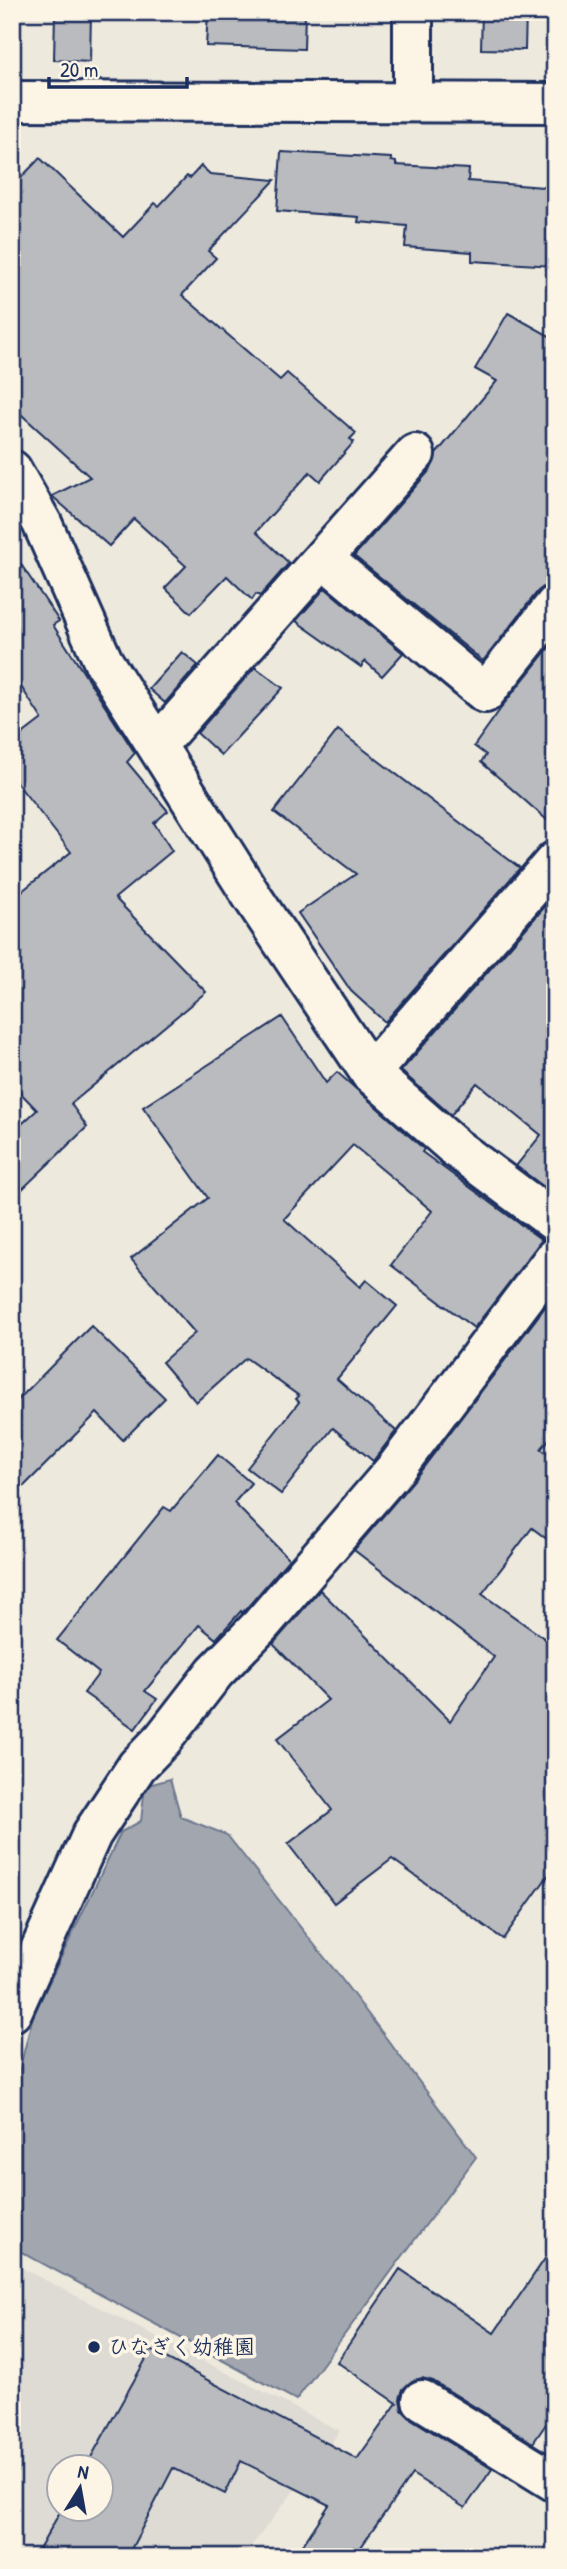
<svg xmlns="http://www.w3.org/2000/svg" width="567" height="2569" viewBox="0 0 567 2569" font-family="'Patrick Hand','Klee One',sans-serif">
<rect width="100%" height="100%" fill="#eee9dd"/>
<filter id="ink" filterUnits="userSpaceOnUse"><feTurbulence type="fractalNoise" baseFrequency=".0143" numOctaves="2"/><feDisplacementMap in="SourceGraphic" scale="14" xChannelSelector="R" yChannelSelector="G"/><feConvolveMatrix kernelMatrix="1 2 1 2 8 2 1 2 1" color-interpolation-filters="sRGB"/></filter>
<g filter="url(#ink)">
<path fill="#dedbd4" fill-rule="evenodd" d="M12 2263 340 2431 243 2557H26L12 2502ZM60 2468H102V2510H60Z"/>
<path fill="#a2a7af" stroke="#6c778f" stroke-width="2" d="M170 1779 181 1817 227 1835 340 1977 476 2157 296 2400 12 2247V2099L33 2016 121 1832 141 1821 145 1786Z"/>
<g fill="#babbbe" stroke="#1b2f5e" stroke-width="2">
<path d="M55 12H91L90 62 54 60Z"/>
<path d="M208 12H305L304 49 206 46Z"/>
<path d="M482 12H526L525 50 481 49Z"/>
<path d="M281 152 391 158V161L396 162V165L469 169 468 181 555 188V266L472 261V252L405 247 407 226 358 222 359 217 277 211Z"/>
<path d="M40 158 123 237 155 203 159 206 187 176 190 178 201 166 210 174 275 180 208 251 216 258 182 295 280 380 287 373 356 433 350 439 354 442 320 481 310 472 256 532 289 563 260 596 256 594 252 600 227 576 191 613 165 588 186 566 134 519 109 546 52 496 90 477 12 406V187Z"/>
<path d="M508 313 555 339V584L546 585 538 591 483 661 354 556 431 469 436 454 497 381 475 369Z"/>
<path d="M12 551 59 621 53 625 135 753 127 762 168 811 154 823 172 851 115 898 206 992 71 1104 87 1127 12 1199V1133L37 1110 12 1084V899L71 852 12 777V742L42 719 12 673Z"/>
<path d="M325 588 403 653 382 676 365 661 361 667 296 621Z"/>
<path d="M555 640V827L481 762 486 755 474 746 504 704Z"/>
<path d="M182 652 198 665 165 703 149 689Z"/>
<path d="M255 667 283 688 221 755 197 733Z"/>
<path d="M338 730 520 868 385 1022 351 991 298 913 356 874 274 812Z"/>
<path d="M555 895V1195L516 1166 541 1135 477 1083 451 1115 401 1071Z"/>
<path d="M282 1017 326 1083 337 1072 424 1149 422 1152 542 1240 474 1328 391 1265 432 1211 353 1145 284 1219 360 1287 366 1280 397 1306 337 1379 396 1431 373 1461 333 1428 281 1494 247 1468 299 1402 296 1399 299 1396 246 1358 196 1402 162 1362 195 1333 131 1259 208 1198 143 1107Z"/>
<path d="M555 1294V1432L541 1449 555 1460V1545L532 1528 482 1594 555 1646V1866L503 1939 392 1859 334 1903 288 1844 332 1810 277 1739 328 1700 273 1644 320 1590 450 1721 494 1657 354 1550 413 1481Z"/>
<path d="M91 1326 165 1398 123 1440 97 1413 12 1498V1406Z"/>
<path d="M218 1455 251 1483 234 1503 289 1559 245 1610 242 1613 241 1611 216 1639 199 1625 145 1691 157 1699 135 1729 84 1693 99 1673 57 1640 164 1507 171 1511Z"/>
<path d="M555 2244V2411L533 2443 433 2381 422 2378 412 2381 403 2389 400 2399 402 2410 410 2418 492 2469 465 2508 412 2474 354 2557H295L329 2505 241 2461 225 2494 173 2468 127 2557H35L61 2510H102V2468H85L151 2350 357 2459 397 2403 337 2362 400 2269 494 2333Z"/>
</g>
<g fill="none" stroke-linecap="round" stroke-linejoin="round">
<defs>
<g id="street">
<path d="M413 12V101"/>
<path d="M12 470 42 523 103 661 253 898 370 1073 457 1149 555 1222"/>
<path d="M324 559 485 693 555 605"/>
<path d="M157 745 415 454"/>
<path d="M370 1073 555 861"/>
<path d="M12 2012 92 1834 137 1766 163 1739 215 1672 261 1625 396 1468 555 1257"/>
<path d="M422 2400 555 2482"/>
</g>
<path id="secondary" d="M12 101 555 103"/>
</defs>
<use href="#street" stroke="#1b2f5e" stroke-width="44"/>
<use href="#secondary" stroke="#1b2f5e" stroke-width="44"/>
<use href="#street" stroke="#fcf5e5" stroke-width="38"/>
<use href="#secondary" stroke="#fcf5e5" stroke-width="38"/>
</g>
</g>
<circle fill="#1b2f5e" stroke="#fcf5e5" stroke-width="2.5" cx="94" cy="2347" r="7"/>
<g text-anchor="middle" stroke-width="7" stroke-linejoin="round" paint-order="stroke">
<g font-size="21" font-weight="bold" fill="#1b2f5e" stroke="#fcf5e5" text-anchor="start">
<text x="108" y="2354">ひなぎく幼稚園</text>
</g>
</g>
<rect width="567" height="2569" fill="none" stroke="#fcf5e5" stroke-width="42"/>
<rect x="21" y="21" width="525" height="2527" fill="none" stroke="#1b2f5e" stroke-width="2.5" filter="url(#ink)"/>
<g transform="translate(80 2488) rotate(11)"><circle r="33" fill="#fcf5e5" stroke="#a2a6af" stroke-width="2"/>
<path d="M0-5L12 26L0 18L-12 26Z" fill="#1b2f5e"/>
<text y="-10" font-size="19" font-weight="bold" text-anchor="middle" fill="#1b2f5e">N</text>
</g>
<path d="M49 77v10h138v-10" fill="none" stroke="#1b2f5e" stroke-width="3.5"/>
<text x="60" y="77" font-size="21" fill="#1b2f5e" stroke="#fcf5e5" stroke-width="5" paint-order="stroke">20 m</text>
</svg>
